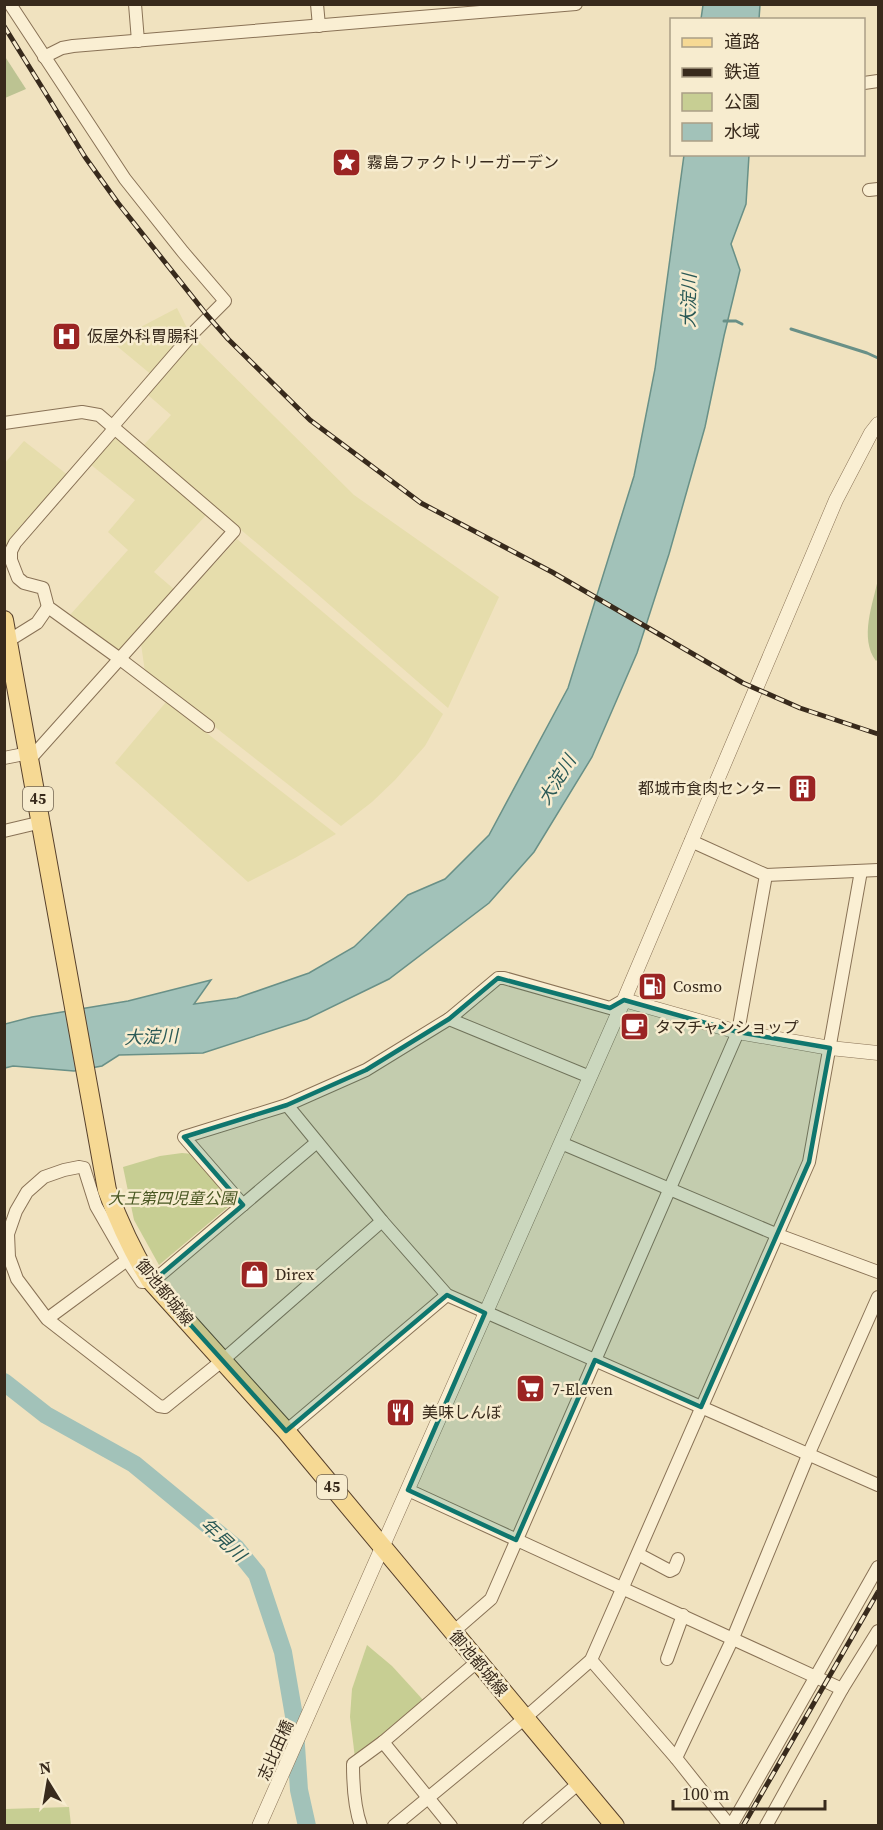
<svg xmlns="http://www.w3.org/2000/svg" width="883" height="1830" viewBox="0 0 883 1830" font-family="'Source Serif 4','Noto Sans JP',serif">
<rect width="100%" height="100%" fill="#f0e2bf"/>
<g fill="#e6ddac">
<path d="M177 308 189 332 354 495 499 597 448 708 308 586 142 447 171 415 148 395 159 381 112 342Z"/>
<path d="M114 437 207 514 154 572 175 590 119 653 70 615 128 550 108 532 135 500 90 464Z"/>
<path d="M24 441 69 476 7 550 4 543V464Z"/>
<path d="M237 539 443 714 425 746 395 780 372 802 341 826 145 672 141 644Z"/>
<path d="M166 702H167L336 834 295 858 248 882 115 763Z"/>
</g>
<g fill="#c7ce93">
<path d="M182 1153 193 1154 234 1202 159 1265 134 1220 123 1167 160 1156Z"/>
<path d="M367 1645 392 1666 424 1701 355 1758 350 1717 352 1689Z"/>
<path d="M69 1807 71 1825H5V1809Z"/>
</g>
<g fill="#bcc392">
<path d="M4 55 26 89 5 98H4Z"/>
<path d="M878 579V659L876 661C859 638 873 604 878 579Z"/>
</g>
<g fill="#a2c2b9" stroke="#699087" stroke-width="1.5">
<path d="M703 5H760L759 19H701Z"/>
<path d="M684 155H749L746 204 731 244 740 270 724 336 705 427 669 554 637 653 592 757 534 852 489 903 389 979 307 1019 203 1053 119 1055 102 1066 74 1071 13 1066 5 1068V1024L32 1017 128 1001 211 980 194 1004 237 998 309 973 354 947 408 895 445 879 489 835 568 688 634 476 655 369Z"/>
</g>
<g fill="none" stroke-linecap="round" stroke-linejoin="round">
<g stroke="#699087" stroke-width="3">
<path d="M724 321H736L742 324"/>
<path d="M791 329 867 353 878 358"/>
</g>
<path stroke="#a2c2b9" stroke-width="18" d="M4 1382 46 1415 134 1464 236 1548 257 1574 283 1652 294 1716 299 1790 307 1826"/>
<defs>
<g id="minor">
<path d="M10 4 125 179 183 252 225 301 194 332 112 427"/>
<path d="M135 4 138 41"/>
<path d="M317 4 319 26"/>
<path d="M44 57 62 48 73 46 576 4"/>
<path d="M864 83 878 81"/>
<path d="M869 190 878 189"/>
<path d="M4 423 82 412 99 415 234 531 30 759"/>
<path d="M114 429 15 543 11 551V560L18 578 24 583 43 588 48 607 120 659 208 726"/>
<path d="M8 641 37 623 48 607"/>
<path d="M4 758 29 753"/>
<path d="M4 831 42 822"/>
<path d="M691 841 766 875 878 870"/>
<path d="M449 1019 590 1077"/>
<path d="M287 1105 382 1221 447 1295 878 1485"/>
<path d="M561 1143 778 1235 878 1272"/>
<path d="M243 1205 184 1137 287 1105 366 1070 449 1019 498 978H504L610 1008 624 1000"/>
<path d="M127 1260 142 1282H152L317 1142"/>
<path d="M47 1319 127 1260 96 1206 84 1168 79 1167 64 1170 44 1177 27 1192 16 1211 8 1234 9 1257 17 1279 47 1319 159 1406 165 1407 223 1360 382 1221"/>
<path d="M286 1431 447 1295"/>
<path d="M408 1490 842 1689"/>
<path d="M638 1554 670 1571 674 1569 678 1559"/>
<path d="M453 1632 491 1599 738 1032 766 875"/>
<path d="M667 1659 683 1615"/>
<path d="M591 1660 676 1758 730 1826"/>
<path d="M676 1758 733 1638 809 1453 878 1297"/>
<path d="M361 1826C354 1807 353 1784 353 1764L383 1742"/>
<path d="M394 1826 525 1718 591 1660 809 1162 861 871"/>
<path d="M451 1826 383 1742 478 1661"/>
<path d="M529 1826 579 1783"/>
<path d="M731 1826 878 1567"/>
<path d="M766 1826 842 1689 878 1631"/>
</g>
<g id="tertiary">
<path d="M624 1000 738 1032 830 1048 878 1053"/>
<path d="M259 1826 624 1000 836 500 871 433 878 424"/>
</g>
<path id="primary" d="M4 620 107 1190C119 1222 132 1251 150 1280L286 1431 615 1826"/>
</defs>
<use href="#minor" stroke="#897256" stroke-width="14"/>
<use href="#tertiary" stroke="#897256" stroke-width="15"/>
<use href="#primary" stroke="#57402b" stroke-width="20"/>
<use href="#minor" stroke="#faefd3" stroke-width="12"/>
<use href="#tertiary" stroke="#faefd3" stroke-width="14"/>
<use href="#primary" stroke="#f6d994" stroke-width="18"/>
<defs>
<g id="rail">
<path d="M4 26 85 157 118 203 206 314 228 339 310 420 421 503 552 572 743 683 800 708 878 734"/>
<path d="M743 1826 878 1592"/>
</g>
</defs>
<use href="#rail" stroke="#382a1c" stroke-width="5"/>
<use href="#rail" stroke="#f7eccf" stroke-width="3" stroke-dasharray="9" stroke-linecap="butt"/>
</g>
<path fill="#0f766e" fill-opacity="0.2" stroke="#0f766e" stroke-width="4.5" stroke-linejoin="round" d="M498 978 610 1008 624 1000 738 1032 830 1048 809 1162 701 1407 595 1360 516 1540 408 1490 485 1313 447 1295 286 1431 152 1282 243 1205 184 1137 287 1105 366 1070 449 1019Z"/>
<defs>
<symbol id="sight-square" viewBox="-11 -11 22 22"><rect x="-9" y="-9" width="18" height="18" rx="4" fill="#9b2423" stroke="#f7eccf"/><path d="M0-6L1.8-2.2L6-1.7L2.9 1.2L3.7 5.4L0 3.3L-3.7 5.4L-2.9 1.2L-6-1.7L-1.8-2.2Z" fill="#fff"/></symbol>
<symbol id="hospital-square" viewBox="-11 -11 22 22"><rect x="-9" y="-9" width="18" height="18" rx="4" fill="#9b2423" stroke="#f7eccf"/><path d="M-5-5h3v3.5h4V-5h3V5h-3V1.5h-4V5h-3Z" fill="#fff"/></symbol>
<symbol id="building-square" viewBox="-11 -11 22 22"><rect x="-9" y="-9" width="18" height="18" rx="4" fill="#9b2423" stroke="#f7eccf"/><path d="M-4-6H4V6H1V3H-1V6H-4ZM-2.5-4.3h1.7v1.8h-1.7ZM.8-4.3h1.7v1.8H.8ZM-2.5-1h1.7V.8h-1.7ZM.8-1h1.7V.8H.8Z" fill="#fff"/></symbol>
<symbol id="fuel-square" viewBox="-11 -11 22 22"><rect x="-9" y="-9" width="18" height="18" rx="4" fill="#9b2423" stroke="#f7eccf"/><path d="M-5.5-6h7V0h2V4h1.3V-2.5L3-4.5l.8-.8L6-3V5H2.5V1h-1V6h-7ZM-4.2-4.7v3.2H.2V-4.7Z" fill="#fff"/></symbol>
<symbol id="cafe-square" viewBox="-11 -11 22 22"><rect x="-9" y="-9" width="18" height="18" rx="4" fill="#9b2423" stroke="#f7eccf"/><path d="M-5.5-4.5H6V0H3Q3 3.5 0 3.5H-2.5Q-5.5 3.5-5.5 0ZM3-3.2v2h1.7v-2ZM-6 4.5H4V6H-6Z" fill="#fff"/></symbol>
<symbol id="shop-square" viewBox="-11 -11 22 22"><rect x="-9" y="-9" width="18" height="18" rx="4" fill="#9b2423" stroke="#f7eccf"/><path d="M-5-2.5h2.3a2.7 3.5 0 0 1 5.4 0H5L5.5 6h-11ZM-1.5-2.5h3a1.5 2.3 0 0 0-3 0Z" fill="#fff"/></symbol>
<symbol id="supermarket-square" viewBox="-11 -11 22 22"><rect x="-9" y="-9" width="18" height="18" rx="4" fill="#9b2423" stroke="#f7eccf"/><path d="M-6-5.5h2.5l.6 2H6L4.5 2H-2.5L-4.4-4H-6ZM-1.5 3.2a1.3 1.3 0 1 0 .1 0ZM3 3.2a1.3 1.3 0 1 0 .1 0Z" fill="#fff"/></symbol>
<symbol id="restaurant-square" viewBox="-11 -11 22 22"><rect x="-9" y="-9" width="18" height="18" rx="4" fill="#9b2423" stroke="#f7eccf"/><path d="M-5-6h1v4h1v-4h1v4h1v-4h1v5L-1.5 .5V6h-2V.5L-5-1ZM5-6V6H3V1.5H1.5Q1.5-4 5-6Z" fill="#fff"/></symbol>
</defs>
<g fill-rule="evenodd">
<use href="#sight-square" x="330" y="146" width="33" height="33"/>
<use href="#hospital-square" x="50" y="320" width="33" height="33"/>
<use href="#building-square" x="786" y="772" width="33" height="33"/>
<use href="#fuel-square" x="636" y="970" width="33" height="33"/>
<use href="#cafe-square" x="618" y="1010" width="33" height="33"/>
<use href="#shop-square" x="238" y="1258" width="33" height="33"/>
<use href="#supermarket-square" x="514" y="1372" width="33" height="33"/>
<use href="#restaurant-square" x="384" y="1396" width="33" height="33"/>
</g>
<g text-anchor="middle" stroke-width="5" stroke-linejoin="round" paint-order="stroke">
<g fill="#f7eccf" stroke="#716452" stroke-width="1.5">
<rect x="23" y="787" width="30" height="24" rx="4.5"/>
<rect x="317" y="1475" width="30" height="24" rx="4.5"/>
</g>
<g font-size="15" font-weight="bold" fill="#382a1c">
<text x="38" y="804">45</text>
<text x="332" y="1492">45</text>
</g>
<g font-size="16" fill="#382a1c" stroke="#f7eccf" text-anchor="start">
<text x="367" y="168">霧島ファクトリーガーデン</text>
<text x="87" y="342">仮屋外科胃腸科</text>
<text x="782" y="794" text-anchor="end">都城市食肉センター</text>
<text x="673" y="992">Cosmo</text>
<text x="655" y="1033">タマチャンショップ</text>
<text x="275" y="1280">Direx</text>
<text x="552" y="1395">7-Eleven</text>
<text x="422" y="1418">美味しんぼ</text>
</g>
<g font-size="16" font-style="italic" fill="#485621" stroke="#f7eccf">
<text x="172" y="1204">大王第四児童公園</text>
</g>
<g font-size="16" fill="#382a1c" stroke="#f7eccf">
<text transform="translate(165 1292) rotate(51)" y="6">御池都城線</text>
<text transform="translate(479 1663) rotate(50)" y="6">御池都城線</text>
<text transform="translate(275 1750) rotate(-66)" y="6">志比田橋</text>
</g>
<g font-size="18" font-style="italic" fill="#2a5956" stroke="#f7eccf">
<text transform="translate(689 301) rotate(-89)" y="6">大淀川</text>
<text transform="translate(557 780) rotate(-58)" y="6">大淀川</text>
<text transform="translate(151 1037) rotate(-2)" y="6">大淀川</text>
<text transform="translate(223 1540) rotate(43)" y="6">年見川</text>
</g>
</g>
<rect width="883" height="1830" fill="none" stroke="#382a1c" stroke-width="12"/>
<rect x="670" y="18" width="195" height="138" fill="#f7eccf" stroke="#ab9e87" stroke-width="1.5"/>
<rect x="682" y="38" width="30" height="9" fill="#f6d994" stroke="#ab9e87" stroke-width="1.5"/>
<text x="724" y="48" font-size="18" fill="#382a1c">道路</text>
<rect x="682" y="68" width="30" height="9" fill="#382a1c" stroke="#ab9e87" stroke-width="1.5"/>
<text x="724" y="78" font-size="18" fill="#382a1c">鉄道</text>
<rect x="682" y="93" width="30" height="18" fill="#c7ce93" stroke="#ab9e87" stroke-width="1.5"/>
<text x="724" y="108" font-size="18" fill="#382a1c">公園</text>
<rect x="682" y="123" width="30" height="18" fill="#a2c2b9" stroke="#ab9e87" stroke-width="1.5"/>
<text x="724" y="138" font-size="18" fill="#382a1c">水域</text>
<g transform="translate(48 1782) rotate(349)" stroke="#f7eccf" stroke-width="4.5" paint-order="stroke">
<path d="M0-4.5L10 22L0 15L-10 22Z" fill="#382a1c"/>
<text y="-9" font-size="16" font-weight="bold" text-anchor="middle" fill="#382a1c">N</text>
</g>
<path d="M673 1800v9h152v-9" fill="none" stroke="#382a1c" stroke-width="3"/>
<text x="682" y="1800" font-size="18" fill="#382a1c" stroke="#f7eccf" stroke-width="4.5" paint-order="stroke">100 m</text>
</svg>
